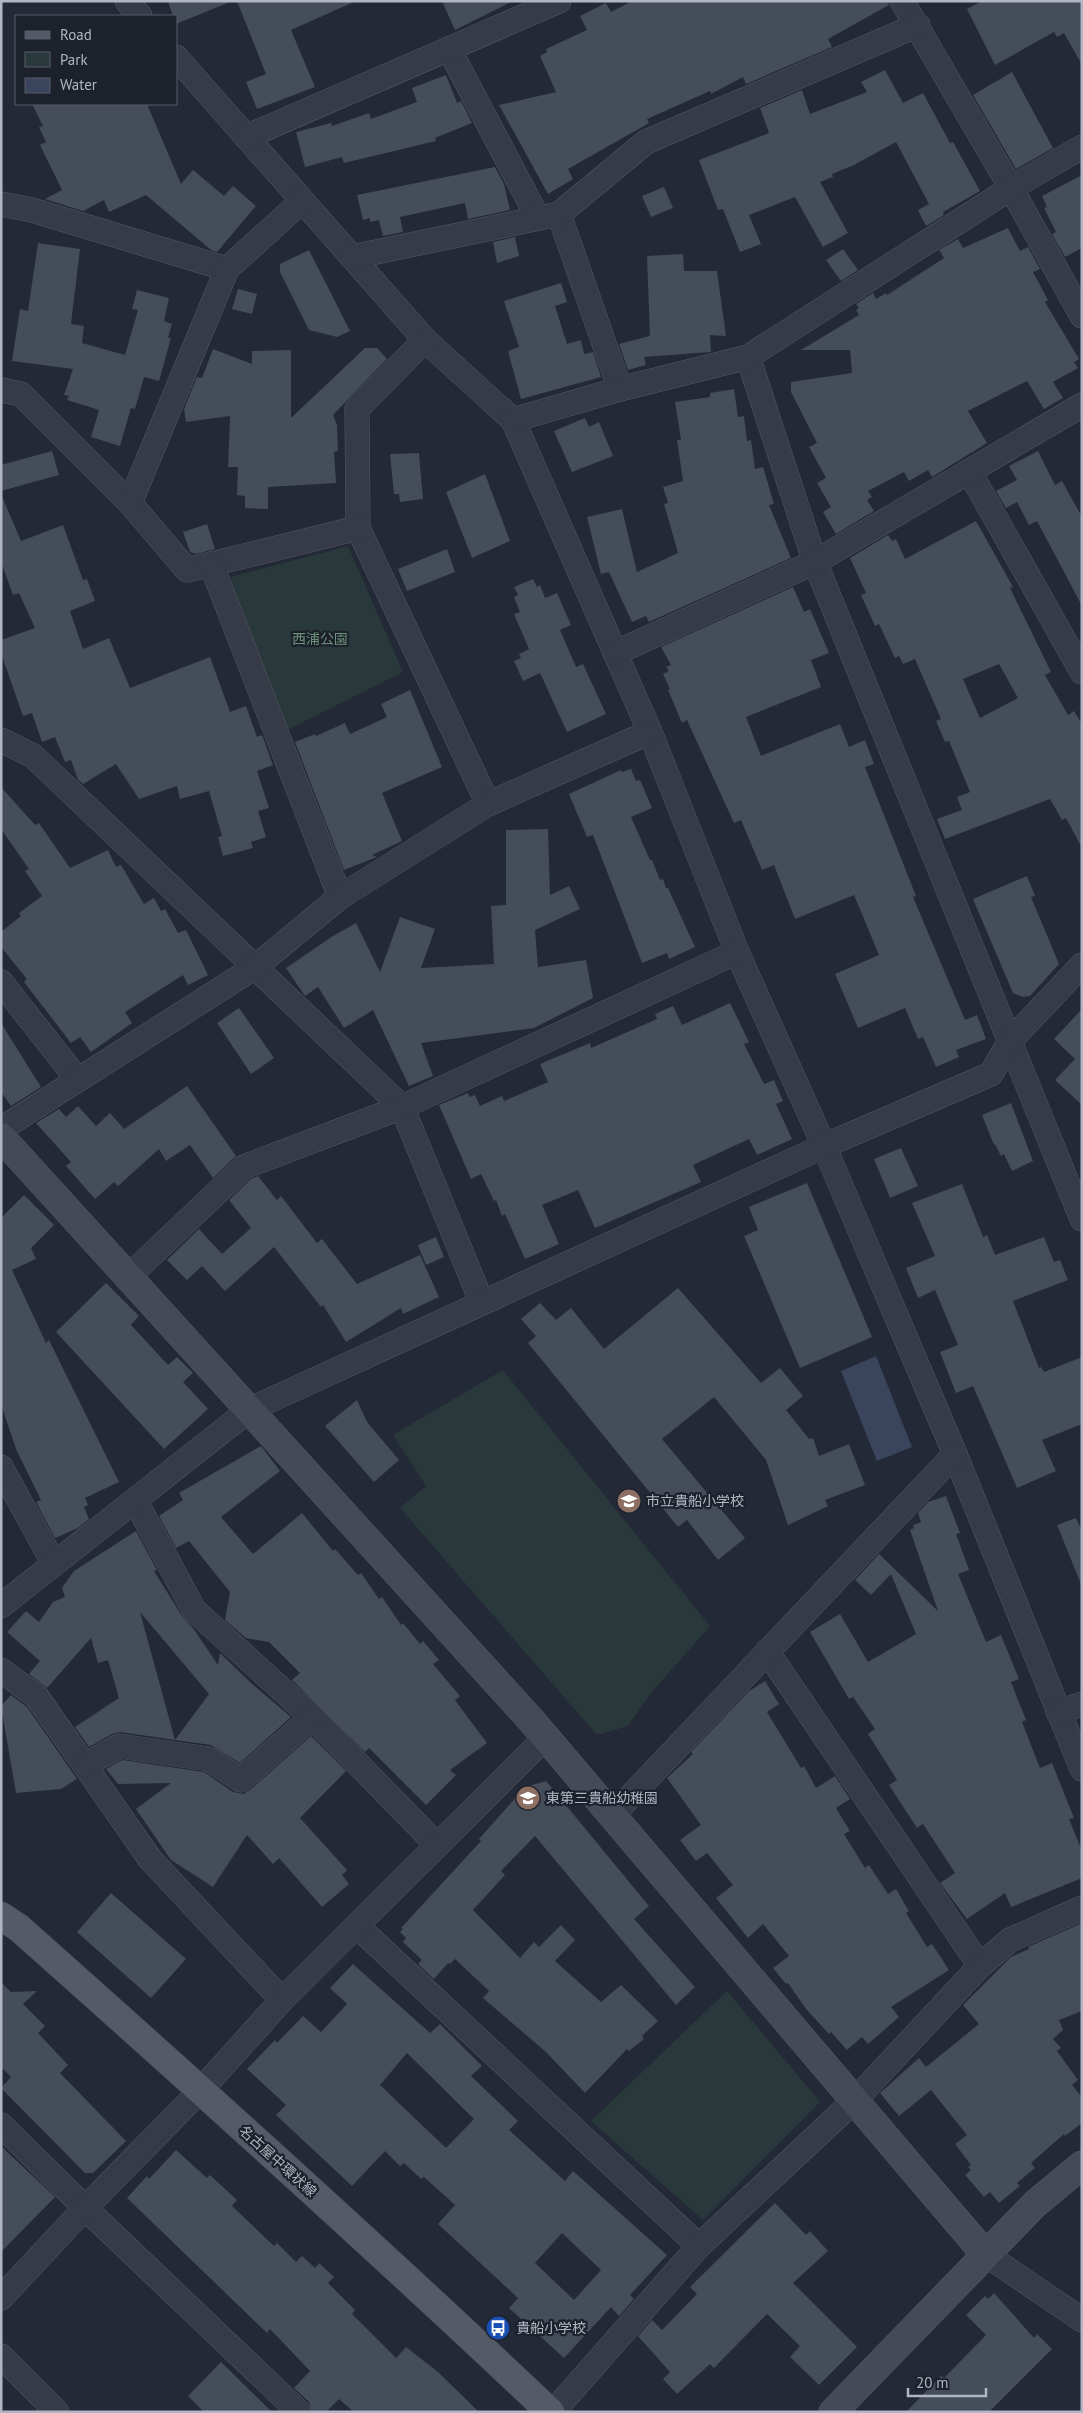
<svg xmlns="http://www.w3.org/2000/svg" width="1083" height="2413" viewBox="0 0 1083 2413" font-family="'PT Sans','Noto Sans JP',sans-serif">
<rect width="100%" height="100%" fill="#232936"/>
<g fill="#29393b">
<path d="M348 546 403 672 287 730 230 577Z"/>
<path d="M503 1370 710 1626 651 1693 628 1726 597 1735 400 1508 426 1486 393 1435Z"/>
<path d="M727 1991 820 2102 703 2220 591 2121Z"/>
</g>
<path fill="#3a455d" d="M876 1356 912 1447 877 1461 841 1371Z"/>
<g fill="#454c5a" fill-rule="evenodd">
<path d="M168 1H230V2L176 24V16H173Z"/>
<path d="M237 1H356L291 30 315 87 257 109 246 82 266 74Z"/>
<path d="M442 1H513L455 30Z"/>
<path d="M632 1H888L889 5 828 39 832 47 746 84 743 77 711 94 710 91 647 119 649 123 568 169 573 179 548 194 499 105 556 92 540 56 547 52 546 49 587 30 580 16 606 3 611 12Z"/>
<path d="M982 1H1082V65L1064 33 1057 37 1054 32 995 65 967 9Z"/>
<path d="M885 70 903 103 923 93 950 143 953 142 980 191 943 212 944 215 926 226 918 210 929 204 896 142 854 165 832 174 833 177 820 182 848 233 823 247 795 197 749 215 761 244 740 252 723 209 718 210 699 160 769 133 760 108 802 90 810 114 867 92 861 82Z"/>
<path d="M1012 72 1053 148 1016 169 973 95Z"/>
<path d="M446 75 457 103 461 101 472 123 435 138 436 141 344 163 342 157 305 167 296 132 331 123 332 126 369 113 371 119 417 102 412 88Z"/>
<path d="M32 104H147L181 184 193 170 224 196 233 186 256 206 217 252 211 250 146 195 109 212 104 200 83 211 45 199 62 190 40 145 46 142 39 127 43 126Z"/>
<path d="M495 167 504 184 510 210 468 219 465 203 400 217 403 232 383 236 379 220 370 222V218L363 220 357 195Z"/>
<path d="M1082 175V248L1065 257 1052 234 1056 232 1044 208 1047 207 1042 196Z"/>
<path d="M664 187 673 208 651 217 642 196Z"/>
<path d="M1008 228 1020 251 1028 247 1040 269 1033 272 1048 300 1045 302 1079 359 1074 362 1078 368 1053 382 1063 398 1044 409 1027 381 968 411 987 443 932 477 928 470 909 481 904 472 868 491 872 497 867 500 874 511 836 534 823 512 831 507 817 483 826 478 809 447 817 443 791 392V382L852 373 850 350H801L859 315 856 310 859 308 856 304 873 293 876 299 886 293 887 295 944 258 939 250 958 239 963 248Z"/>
<path d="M515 237 519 256 497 263 493 242Z"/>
<path d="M38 243 80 249 71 324 84 326 82 343 125 355 138 310 132 309 137 290 169 298 164 321 172 324 168 338H171L159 381 144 377 135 409 131 408 120 446 91 437 99 410 67 400 69 396 64 395 73 369 12 361 20 309 28 311Z"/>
<path d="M843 249 858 270 841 281 826 260Z"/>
<path d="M309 250 350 331 337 337 309 330 280 272V264Z"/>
<path d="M683 254 684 271H717L726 336 710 335 711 352 644 357 646 365 628 370 619 344 650 336 647 256Z"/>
<path d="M561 283 567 302 555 306 567 344 581 340 584 354 593 352 601 377 521 399 508 351 519 347 504 301Z"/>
<path d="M238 289 257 294 252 314 232 309Z"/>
<path d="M365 348H377L387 359 333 415 337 425 338 451 334 452 336 483 268 487V509L245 508V496L237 495 238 467H228L230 416 186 422 184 409 197 377 202 378 213 349 252 364V351L291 350V418Z"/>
<path d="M734 389 738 417 744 416 747 441 751 440 755 469 763 467 774 504 769 505 791 558 649 622 646 616 632 622 609 572 601 574 587 517 622 509 637 572 678 553 664 504 668 503 663 487 683 481 677 440H681L675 402 710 397V393Z"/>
<path d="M585 418 589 427 599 422 613 456 572 472 554 431Z"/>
<path d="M52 451 59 475 1 491V465Z"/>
<path d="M1038 451 1055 485 1062 481 1082 517V606L1037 521 1029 525 1017 502 1006 508 996 491 1017 480 1009 466Z"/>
<path d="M419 453 423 499 400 502 399 494H394L390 454Z"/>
<path d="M485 474 510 541 472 558 446 492Z"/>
<path d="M1 494 21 541 63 525 83 580 87 579 95 601 70 611 83 649 109 638 130 688 210 657 230 712 246 706 257 737 262 735 273 765 257 771 269 808 258 811 266 837 251 842 253 848 223 856 218 837 222 836 209 791 180 799 177 786 139 799 116 764 83 784 78 780 71 760 65 762 55 737 42 742 32 713 23 716 1 653V640L35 628 19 593 13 595 1 562Z"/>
<path d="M976 521 1013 587 1010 588 1051 672 1045 675 1068 715 1074 711 1082 724V848L1066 818 1062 820 1050 799 945 839 937 819 962 810 957 797 970 792 949 741 945 742 936 721 941 719 915 659 903 664 899 656 895 658 879 624 875 626 861 595 866 593 850 558 888 535 892 541 896 539 905 559ZM999 664 1018 698 980 718 963 679Z"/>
<path d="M207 524 215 549 196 554 190 552 183 532Z"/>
<path d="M447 549 455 572 407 591 398 569Z"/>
<path d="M533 579 537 587 540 585 545 598 557 593 571 625 560 630 576 667 583 664 606 714 567 732 540 673 523 681 514 661 521 658 519 654 529 649 514 614 520 612 514 597 518 595 514 587Z"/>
<path d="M793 587 804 612 810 609 829 653 811 660 821 687 746 717 761 756 840 724 849 747 865 740 874 764 865 767 916 896 913 897 965 1020 977 1015 986 1039 956 1050 959 1057 936 1067 923 1037 918 1039 905 1008 858 1028 835 974 879 955 854 895 795 919 774 865 762 870 741 820 734 823 687 720 682 723 668 690 670 689 663 674 669 671 666 667 671 665 661 647Z"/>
<path d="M410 690 442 767 382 793 402 841 372 855 377 857 344 870 295 742 315 734 316 736 345 723 350 734 387 717 381 704Z"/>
<path d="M631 769 636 781 640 780 652 808 631 817 650 860H652L660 880 663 879 666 888H668L695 947 669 959 667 953 642 963 593 835 587 837 569 794 621 770 622 772Z"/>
<path d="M1 787 35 825 39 823 70 868 108 850 116 867 121 865 144 904 154 898 161 911 165 909 178 933 186 930 208 975 188 985 183 975 125 1012 132 1023 91 1052 80 1037 71 1043 24 982 27 979 1 947V932L21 916 19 913 42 896 25 871 29 869 1 829Z"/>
<path d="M548 829 550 895 569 886 580 909 535 930 538 967 586 960 593 998 534 1028 421 1043 433 1076 409 1086 373 1010 344 1028 318 987 305 996 286 968 333 936 356 923 380 972 400 917 435 929 421 968 494 964 491 906 506 905V830Z"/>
<path d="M1027 876 1035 896 1031 897 1059 964 1030 996 1023 997 1013 993 973 899Z"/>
<path d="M730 1003 749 1042 744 1044 764 1084 774 1080 783 1101 776 1104 792 1139 757 1155 749 1139 693 1165 701 1182 595 1228 578 1190 542 1205 559 1244 525 1259 505 1214 502 1216 496 1200 494 1201 481 1174 471 1179 439 1105 468 1093 470 1097 475 1095 480 1106 502 1096 504 1101 548 1082 540 1064 590 1043 591 1048 657 1019 655 1014 673 1006 682 1025Z"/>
<path d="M239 1008 274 1058 251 1074 217 1023Z"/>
<path d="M1082 1009V1105L1055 1080 1075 1059 1054 1039Z"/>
<path d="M1 1023 41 1087 11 1106 1 1092Z"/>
<path d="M187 1086 236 1156 213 1178 190 1145 166 1161 159 1149 118 1186 114 1182 95 1199 66 1166 71 1162 36 1123 59 1109 66 1117 78 1106 96 1126 110 1113 124 1129Z"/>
<path d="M1011 1103 1033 1161 1012 1171 1004 1154 1001 1156 995 1144 994 1145 982 1115Z"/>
<path d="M901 1148 918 1186 890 1198 874 1159Z"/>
<path d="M258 1176 277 1200 281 1196 317 1243 322 1239 357 1284 420 1255 439 1297 403 1314 401 1308 346 1342 323 1305 321 1307 274 1247 225 1291 202 1266 187 1280 167 1260 199 1229 222 1254 251 1228 229 1200 251 1179Z"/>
<path d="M807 1183 872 1337 800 1368 744 1236 758 1230 749 1207Z"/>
<path d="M962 1184 983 1237 987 1235 995 1255 1044 1237 1054 1262 1060 1260 1068 1280 1013 1301 1039 1368 1041 1367 1044 1372 1082 1357V1424L1042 1440 1056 1471 1017 1488 973 1386 956 1393 940 1352 958 1345 935 1290 918 1298 906 1268 935 1256 912 1203Z"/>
<path d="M24 1195 54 1225 31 1248 36 1259 12 1270 46 1343 49 1340 119 1482 85 1498 88 1505 84 1507 89 1519 78 1528 55 1538 36 1502 41 1500 16 1449 1 1404V1218Z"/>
<path d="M436 1237 444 1257 426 1265 418 1245Z"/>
<path d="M106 1283 139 1316 131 1325 168 1365 177 1357 193 1373 183 1382 208 1409 164 1449 56 1332Z"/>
<path d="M678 1288 761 1383 780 1368 803 1396 786 1410 809 1439 813 1438 819 1456 849 1444 865 1485 825 1500 828 1506 788 1525 766 1460 714 1397 662 1439 745 1538 718 1560 687 1520 678 1527 528 1343 536 1336 521 1319 540 1303 556 1320 571 1308 604 1349Z"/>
<path d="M357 1400 367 1422 399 1460 374 1482 325 1426Z"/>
<path d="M261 1446 280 1471 221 1517 253 1554 302 1513 333 1551 335 1549 358 1575 361 1573 379 1599 382 1597 401 1625 403 1623 420 1644 423 1641 439 1660 433 1664 460 1696 455 1700 487 1743 450 1770 456 1775 426 1805 369 1748 365 1752 292 1680 300 1673 269 1642 246 1638 225 1620 230 1592 189 1541 176 1548 159 1516 183 1500 179 1493Z"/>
<path d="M946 1496 960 1533 956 1534 969 1570 958 1574 986 1642 1001 1635 1019 1679 1011 1682 1026 1720 1022 1722 1040 1768 1052 1763 1074 1818 1069 1819 1082 1851V1878L1011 1907 1005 1893 967 1919 940 1883 955 1873 923 1824 917 1828 889 1785 897 1780 868 1734 875 1729 853 1697 849 1699 810 1632 840 1614 868 1662 916 1634 891 1574 871 1595 855 1580 879 1554 938 1611 910 1530 914 1528 913 1525 921 1522 918 1513 928 1502Z"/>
<path d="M1076 1518 1082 1531 1081 1584 1057 1525Z"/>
<path d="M136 1531 157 1570 154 1571 182 1616 193 1628 218 1665 220 1653 251 1683 291 1717 240 1763 211 1745 175 1740 209 1694 140 1612 175 1740 120 1732 112 1734 89 1747 75 1727 119 1698 108 1660 98 1663 91 1638 47 1688 29 1674 40 1661 7 1632 26 1611 39 1622 53 1602 65 1597 62 1588 74 1571Z"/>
<path d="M765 1681 779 1704 767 1712 801 1768 804 1766 816 1788 835 1776 850 1799 836 1808 850 1831 844 1834 865 1868 869 1865 888 1894 896 1889 909 1911 906 1913 927 1947 932 1944 949 1970 891 2007 899 2017 868 2044 862 2037 847 2050 831 2032 829 2034 806 2009 788 1983 786 1984 773 1968 789 1956 763 1924 748 1938 716 1898 733 1885 707 1853 696 1861 680 1840 701 1825 667 1778 693 1754 691 1752 749 1691Z"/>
<path d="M11 1695 27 1707 77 1779 61 1789 16 1793 1 1706Z"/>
<path d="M311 1736 346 1771 300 1818 347 1870 342 1875 349 1884 322 1907 279 1858 273 1864 247 1835 213 1887 171 1860 136 1809 171 1783 118 1784 106 1769 122 1760 204 1772 233 1792 243 1794 250 1790Z"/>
<path d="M546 1781 649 1906 634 1919 695 1987 676 2005 535 1836 501 1871 505 1875 473 1910 520 1958 534 1942 539 1947 561 1925 575 1940 555 1961 601 2002 621 1985 658 2021 642 2036 644 2039 629 2051 627 2049 585 2093 546 2052 483 1998 489 1991 455 1959 450 1964 448 1963 434 1979 418 1964 422 1960 403 1942 406 1938 400 1932 403 1929 401 1928 481 1841 479 1839 525 1787Z"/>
<path d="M111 1893 186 1959 151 1998 77 1932Z"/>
<path d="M1082 1923V2011L1059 2020 1063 2030 1053 2039 1061 2048 1057 2051 1078 2080 1072 2085 1082 2097V2123L1065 2136 1064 2134 1031 2163 1035 2168 1017 2183 1020 2186 999 2203 990 2192 984 2197 965 2175 971 2170 968 2167 971 2165 955 2144 967 2135 931 2090 899 2116 880 2093 919 2058 926 2067 979 2024 963 2005 1011 1957 1029 1949 1028 1947Z"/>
<path d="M353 1964 430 2033 440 2024 482 2066 471 2076 518 2121 509 2130 565 2181 573 2171 667 2255 630 2295 634 2299 619 2316 611 2307 564 2358 509 2308 518 2298 438 2224 455 2205 424 2177 421 2179 404 2163 400 2166 385 2151 352 2186 276 2115 286 2105 247 2069 275 2040 277 2043 303 2016 321 2032 347 2004 330 1988ZM407 2053 474 2119 446 2148 380 2085ZM562 2233 601 2270 574 2300 535 2263Z"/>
<path d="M1 1982 11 1992 37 1991 23 2004 45 2026 38 2033 68 2065 60 2073 126 2141 93 2173H85L1 2088 11 2077 1 2067Z"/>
<path d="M1 2146 55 2197 1 2252Z"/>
<path d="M176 2150 207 2178 210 2175 237 2200 232 2206 274 2246 277 2243 296 2262 302 2256 315 2268 319 2263 334 2277 328 2283 355 2310 352 2314 396 2358 406 2347 438 2372 479 2412H354L339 2399 326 2412H312L309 2402 294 2388 310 2371 270 2329 267 2333 127 2198 147 2176 149 2179Z"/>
<path d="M775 2203 806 2235 810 2231 828 2251 793 2283 857 2347 819 2385 790 2357 800 2346 767 2314 714 2368 710 2364 677 2394 663 2379 670 2372 638 2336 652 2320 662 2330 697 2294 690 2287Z"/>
<path d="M994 2293 1034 2338 1037 2334 1052 2349 989 2412H906L941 2376 944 2378 986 2335 966 2315 985 2296 988 2299Z"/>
<path d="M221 2362 272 2412H204L188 2396Z"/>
</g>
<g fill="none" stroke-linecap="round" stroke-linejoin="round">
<defs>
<g id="street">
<path d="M127 1 140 16"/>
<path d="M902 1 1011 188 1082 316"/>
<path d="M449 49 538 218"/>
<path d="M176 57 425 340 513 420 650 732 737 952 824 1146 955 1454 1082 1769"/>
<path d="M246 137 559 1"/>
<path d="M1 204 32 210 227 269"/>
<path d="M559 214 620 389"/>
<path d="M352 257 559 214 646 142 918 25"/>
<path d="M425 340 357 409 358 528 488 804"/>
<path d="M748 357 815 562 1082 1219"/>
<path d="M1 390 21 394 130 503 187 570 358 528"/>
<path d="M513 420 620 389 748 357 1011 188 1082 147"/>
<path d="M969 471 1082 672"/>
<path d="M130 503 227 269 302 201"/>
<path d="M211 564 340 897"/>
<path d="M615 653 815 562 1082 405"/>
<path d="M1 740 33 756 402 1107 482 1303"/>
<path d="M1 982 78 1080"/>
<path d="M1 1129 255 967 340 897 488 804 650 732"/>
<path d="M128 1277 244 1167 402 1107 737 952"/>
<path d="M1 1467 54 1564"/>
<path d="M135 1500 194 1610 312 1717 437 1845"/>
<path d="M1 1606 249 1410 824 1146 991 1074 1010 1041 1082 965"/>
<path d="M767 1651 980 1966"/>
<path d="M1 1670 37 1697 150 1859 282 2000"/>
<path d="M1058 1712 1082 1704"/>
<path d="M85 1765 119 1746 209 1759 241 1780 312 1717"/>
<path d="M611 1817 955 1454"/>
<path d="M357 1926 699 2246"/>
<path d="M1 2125 85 2208 299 2412"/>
<path d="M985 2254 1082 2320"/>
<path d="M1 2298 85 2208 201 2090 282 2000 546 1737"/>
<path d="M1 2356 57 2412"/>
<path d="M553 2412 699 2246 854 2101 980 1966 1010 1940 1082 1908"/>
</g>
<g id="secondary">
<path d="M1 1137 531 1720 985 2254"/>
<path d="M833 2412 1035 2204 1082 2165"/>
</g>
<path id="primary" d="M1 1916 19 1928C198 2087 376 2247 550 2412"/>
</defs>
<use href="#street" stroke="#545964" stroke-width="25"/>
<use href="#secondary" stroke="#545964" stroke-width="29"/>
<use href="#primary" stroke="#404550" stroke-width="29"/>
<use href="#street" stroke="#373b47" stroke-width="24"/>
<use href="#secondary" stroke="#454a59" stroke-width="28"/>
<use href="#primary" stroke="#555a67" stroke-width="28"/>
</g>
<defs>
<symbol id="school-disc" viewBox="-11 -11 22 22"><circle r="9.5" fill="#8d6e63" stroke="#1c212b"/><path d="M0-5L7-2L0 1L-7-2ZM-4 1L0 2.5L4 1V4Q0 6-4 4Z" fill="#fff"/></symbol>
<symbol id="bus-disc" viewBox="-11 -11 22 22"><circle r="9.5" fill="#1a4fb4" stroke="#1c212b"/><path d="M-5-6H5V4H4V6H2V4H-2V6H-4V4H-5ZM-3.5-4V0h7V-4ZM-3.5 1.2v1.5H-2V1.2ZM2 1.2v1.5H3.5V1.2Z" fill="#fff"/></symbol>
</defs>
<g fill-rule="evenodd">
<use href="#school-disc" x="615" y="1487" width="28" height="28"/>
<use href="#school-disc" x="514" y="1784" width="28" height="28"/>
<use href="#bus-disc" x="484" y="2314" width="28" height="28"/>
</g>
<g text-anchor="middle" stroke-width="4.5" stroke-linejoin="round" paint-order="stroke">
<g font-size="14" fill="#6b9178" stroke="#1c212b">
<text x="320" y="644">西浦公園</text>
</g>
<g font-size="14" fill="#b1b6c3" stroke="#1c212b" text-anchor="start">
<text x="646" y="1506">市立貴船小学校</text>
<text x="546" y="1803">東第三貴船幼稚園</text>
<text x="516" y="2333">貴船小学校</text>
</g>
<g font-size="14" fill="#b1b6c3" stroke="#1c212b">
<text transform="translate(278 2161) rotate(42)" y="5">名古屋中環状線</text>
</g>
</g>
<rect width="1083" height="2413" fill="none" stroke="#b1b6c3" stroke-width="5"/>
<rect x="15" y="15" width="162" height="90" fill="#1c212b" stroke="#585d68"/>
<rect x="25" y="31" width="25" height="8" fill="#555a67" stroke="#585d68"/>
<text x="60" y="40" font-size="15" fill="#b1b6c3">Road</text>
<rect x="25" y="52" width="25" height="15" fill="#29393b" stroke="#585d68"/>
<text x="60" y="65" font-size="15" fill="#b1b6c3">Park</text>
<rect x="25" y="78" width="25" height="15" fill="#3a455d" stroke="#585d68"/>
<text x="60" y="90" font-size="15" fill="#b1b6c3">Water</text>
<path d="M908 2388v8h78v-8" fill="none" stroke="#b1b6c3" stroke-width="2.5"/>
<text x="916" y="2388" font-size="15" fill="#b1b6c3" stroke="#1c212b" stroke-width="4" paint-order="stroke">20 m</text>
</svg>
